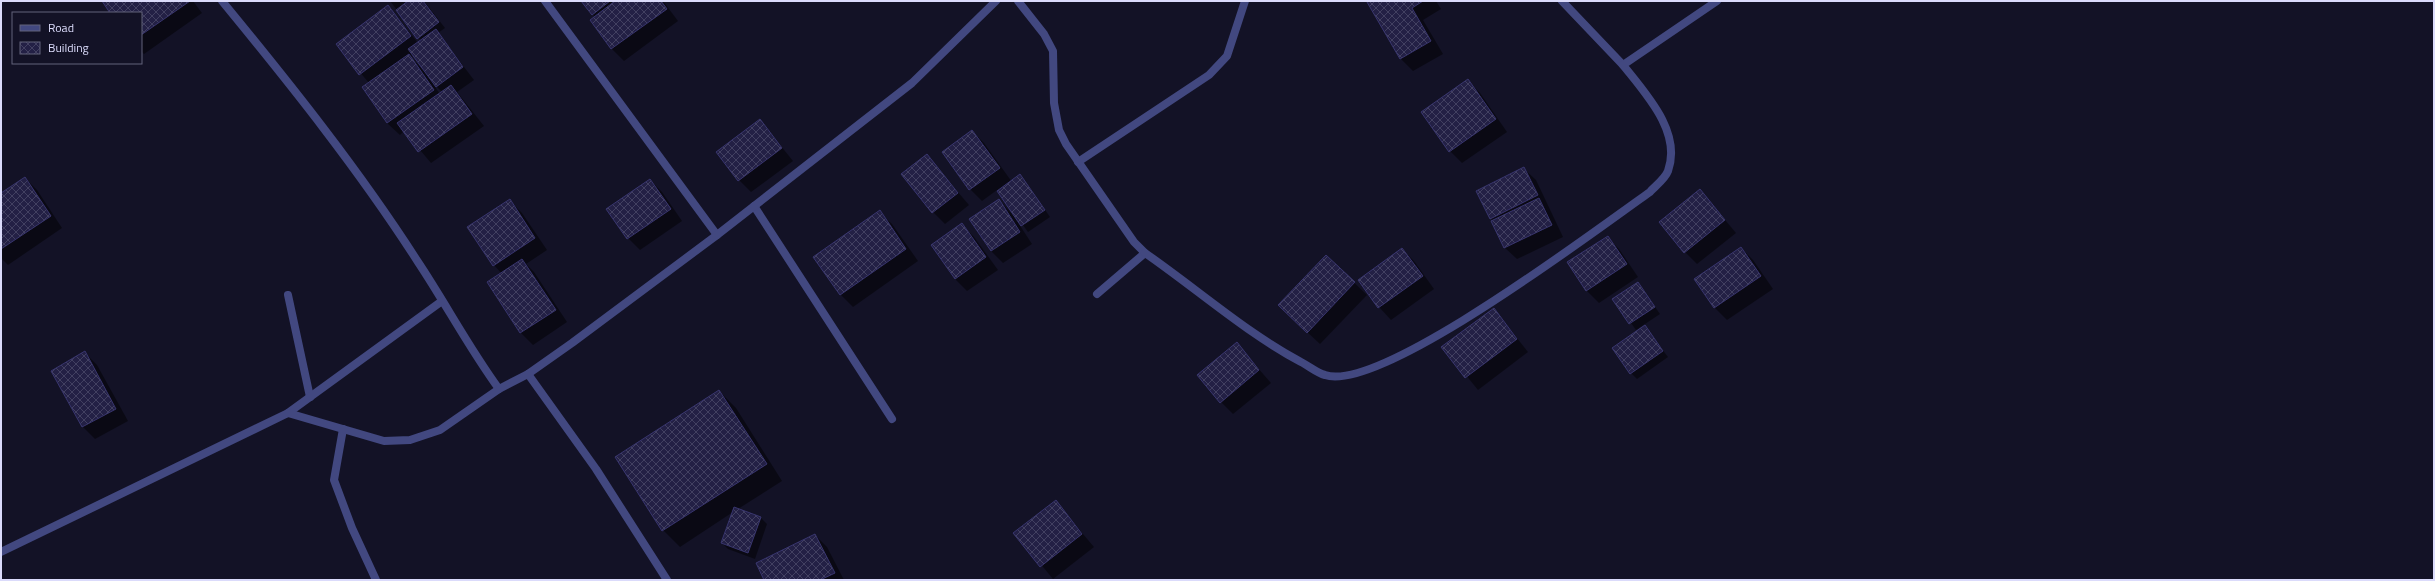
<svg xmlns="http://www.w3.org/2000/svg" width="2435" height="581" viewBox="0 0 2435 581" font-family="'Titillium Web',sans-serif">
<defs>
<pattern id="building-cross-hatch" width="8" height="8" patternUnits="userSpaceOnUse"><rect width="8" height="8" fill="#232045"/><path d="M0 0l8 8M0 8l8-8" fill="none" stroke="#424061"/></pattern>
</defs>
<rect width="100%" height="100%" fill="#131226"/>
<g fill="#0007" fill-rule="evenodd">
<path d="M103 1H193L202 13 144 54 141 51V13H112Z"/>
<path d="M390 1H424L445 28 438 33 474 80 457 92 484 126 431 163 404 131 400 135 387 123 369 83 337 45 388 6 418 43 421 41ZM414 55 423 68 422 69 411 57ZM433 84H434L442 92 440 94Z"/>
<path d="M582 1H663L678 21 624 61 612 49 591 20 595 17Z"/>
<path d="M1371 1H1436L1441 9 1423 20 1443 54 1413 71 1401 59 1368 2Z"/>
<path d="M1468 81 1480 93 1507 132 1462 163 1450 151Z"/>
<path d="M760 120 793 161 751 192 739 180Z"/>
<path d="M972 131 984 143 1012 182 1020 176 1026 182 1050 217 1028 232 997 190 982 201 970 189Z"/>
<path d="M927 156 969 205 945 224 933 212Z"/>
<path d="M1523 168 1536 180 1563 237 1517 259 1504 247 1491 218Z"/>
<path d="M25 178 37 190 62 228 8 265 1 258V194Z"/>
<path d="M650 180 662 192 682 221 640 250 628 238Z"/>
<path d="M1700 190 1736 233 1697 264 1685 252Z"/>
<path d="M999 200 1013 215 1032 244 1003 263 991 251 970 219Z"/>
<path d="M510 201 522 213 547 250 526 264 534 272 567 322 533 345 521 333 488 283 502 274 494 265Z"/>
<path d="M879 212 892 224 918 261 853 307 841 295Z"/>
<path d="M962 225 974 237 998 270 967 291 955 279 932 246Z"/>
<path d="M1607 237 1619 249 1638 277 1599 303 1587 291 1569 263Z"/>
<path d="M1741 248 1753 260 1773 289 1727 320 1715 308 1696 279Z"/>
<path d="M1402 249 1414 261 1434 289 1391 320 1379 307 1359 280Z"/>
<path d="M1326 256 1367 295 1320 344 1291 317Z"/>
<path d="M1638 283 1660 314 1636 330 1614 299Z"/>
<path d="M1494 309 1528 352 1478 390 1443 347Z"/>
<path d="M1645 327 1668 357 1637 379 1631 373Z"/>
<path d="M1237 344 1271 383 1233 414 1221 402Z"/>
<path d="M85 353 97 365 128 421 95 439 83 427 52 371Z"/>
<path d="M719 391 736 408 782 481 738 509 761 518 767 524 755 559 728 549 722 543 733 512 680 547 663 530 616 458Z"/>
<path d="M1056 502 1094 547 1053 579 1015 533Z"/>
<path d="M815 535 827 547 844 580H765Z"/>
</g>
<g fill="url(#building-cross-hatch)" stroke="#38356e">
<path d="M102 1H190L141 35V13H110Z"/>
<path d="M408 1H423L439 22 417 39 396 10Z"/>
<path d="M581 1H610L592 15Z"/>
<path d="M615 1H661L667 9 611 49 590 20Z"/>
<path d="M1369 1H1423L1412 8 1431 41 1400 59 1367 2Z"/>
<path d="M388 5 411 36 359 75 336 44Z"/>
<path d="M436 29 463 67 436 87 408 49Z"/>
<path d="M409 54 434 90 387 123 362 87Z"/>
<path d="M1468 79 1496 119 1449 152 1421 112Z"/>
<path d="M451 85 472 114 418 152 397 123Z"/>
<path d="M760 119 782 148 738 181 716 152Z"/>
<path d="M972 130 1000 168 969 190 942 152Z"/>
<path d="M927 154 958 193 932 213 901 174Z"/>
<path d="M1524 167 1538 195 1490 219 1476 191Z"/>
<path d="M1020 174 1045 210 1021 226 997 191Z"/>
<path d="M25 177 51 216 1 249V193Z"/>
<path d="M650 179 671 209 627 239 606 209Z"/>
<path d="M1700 189 1725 220 1684 253 1659 222Z"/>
<path d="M1539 198 1552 225 1504 248 1491 221Z"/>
<path d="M510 199 535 238 493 266 467 227Z"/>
<path d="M999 199 1020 232 991 251 969 219Z"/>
<path d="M880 210 906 249 840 295 813 257Z"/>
<path d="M962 223 986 257 955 279 931 245Z"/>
<path d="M1608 236 1627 264 1586 291 1567 262Z"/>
<path d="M1741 247 1761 276 1714 308 1694 279Z"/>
<path d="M1402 248 1423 276 1378 308 1358 280Z"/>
<path d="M1326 255 1355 282 1307 333 1278 305Z"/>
<path d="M522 259 556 310 520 333 487 282Z"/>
<path d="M1638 282 1655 307 1629 324 1612 299Z"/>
<path d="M1494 308 1517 339 1465 378 1441 347Z"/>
<path d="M1645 325 1663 351 1630 374 1612 348Z"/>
<path d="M1237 342 1259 370 1220 403 1197 375Z"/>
<path d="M85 351 116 409 82 427 51 371Z"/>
<path d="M719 390 767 464 662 531 615 457Z"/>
<path d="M1056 500 1082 534 1040 567 1013 533Z"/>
<path d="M734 507 761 517 748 553 721 543Z"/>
<path d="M815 534 835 573 820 580H764L756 563Z"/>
</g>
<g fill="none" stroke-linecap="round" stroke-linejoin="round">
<g stroke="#424880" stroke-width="8">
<path d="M222 1C291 85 359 170 418 262 446 304 469 348 499 389"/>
<path d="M545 1 717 235"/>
<path d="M1018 1 1044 34 1053 51 1054 103 1059 130 1066 144 1134 242 1145 253 1097 294"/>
<path d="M1562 1 1623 65"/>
<path d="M1078 162 1209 75 1227 56 1245 1"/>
<path d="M754 206 892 419"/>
<path d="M1145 253C1197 289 1245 332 1301 362 1309 366 1317 373 1325 375 1380 394 1597 229 1650 192 1655 186 1665 179 1668 171 1682 132 1646 94 1623 65L1717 1"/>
<path d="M288 295 310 397"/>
<path d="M528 374 596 469 667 580"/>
<path d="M288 413 442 301"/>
<path d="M343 429 334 480 352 528 376 580"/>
<path d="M1 552 288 413 384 441 410 440 440 430 499 389 528 374 572 343 717 235 912 83 996 1"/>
</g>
</g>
<rect width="2435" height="581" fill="none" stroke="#dbdbfb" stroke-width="4"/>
<rect x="12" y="12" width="130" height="52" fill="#131226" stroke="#63627b"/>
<rect x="20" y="25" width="20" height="6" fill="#424880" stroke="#63627b"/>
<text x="48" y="32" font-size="12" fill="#dbdbfb">Road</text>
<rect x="20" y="42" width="20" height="12" fill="url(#building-cross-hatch)" stroke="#63627b"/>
<text x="48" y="52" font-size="12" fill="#dbdbfb">Building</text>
</svg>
